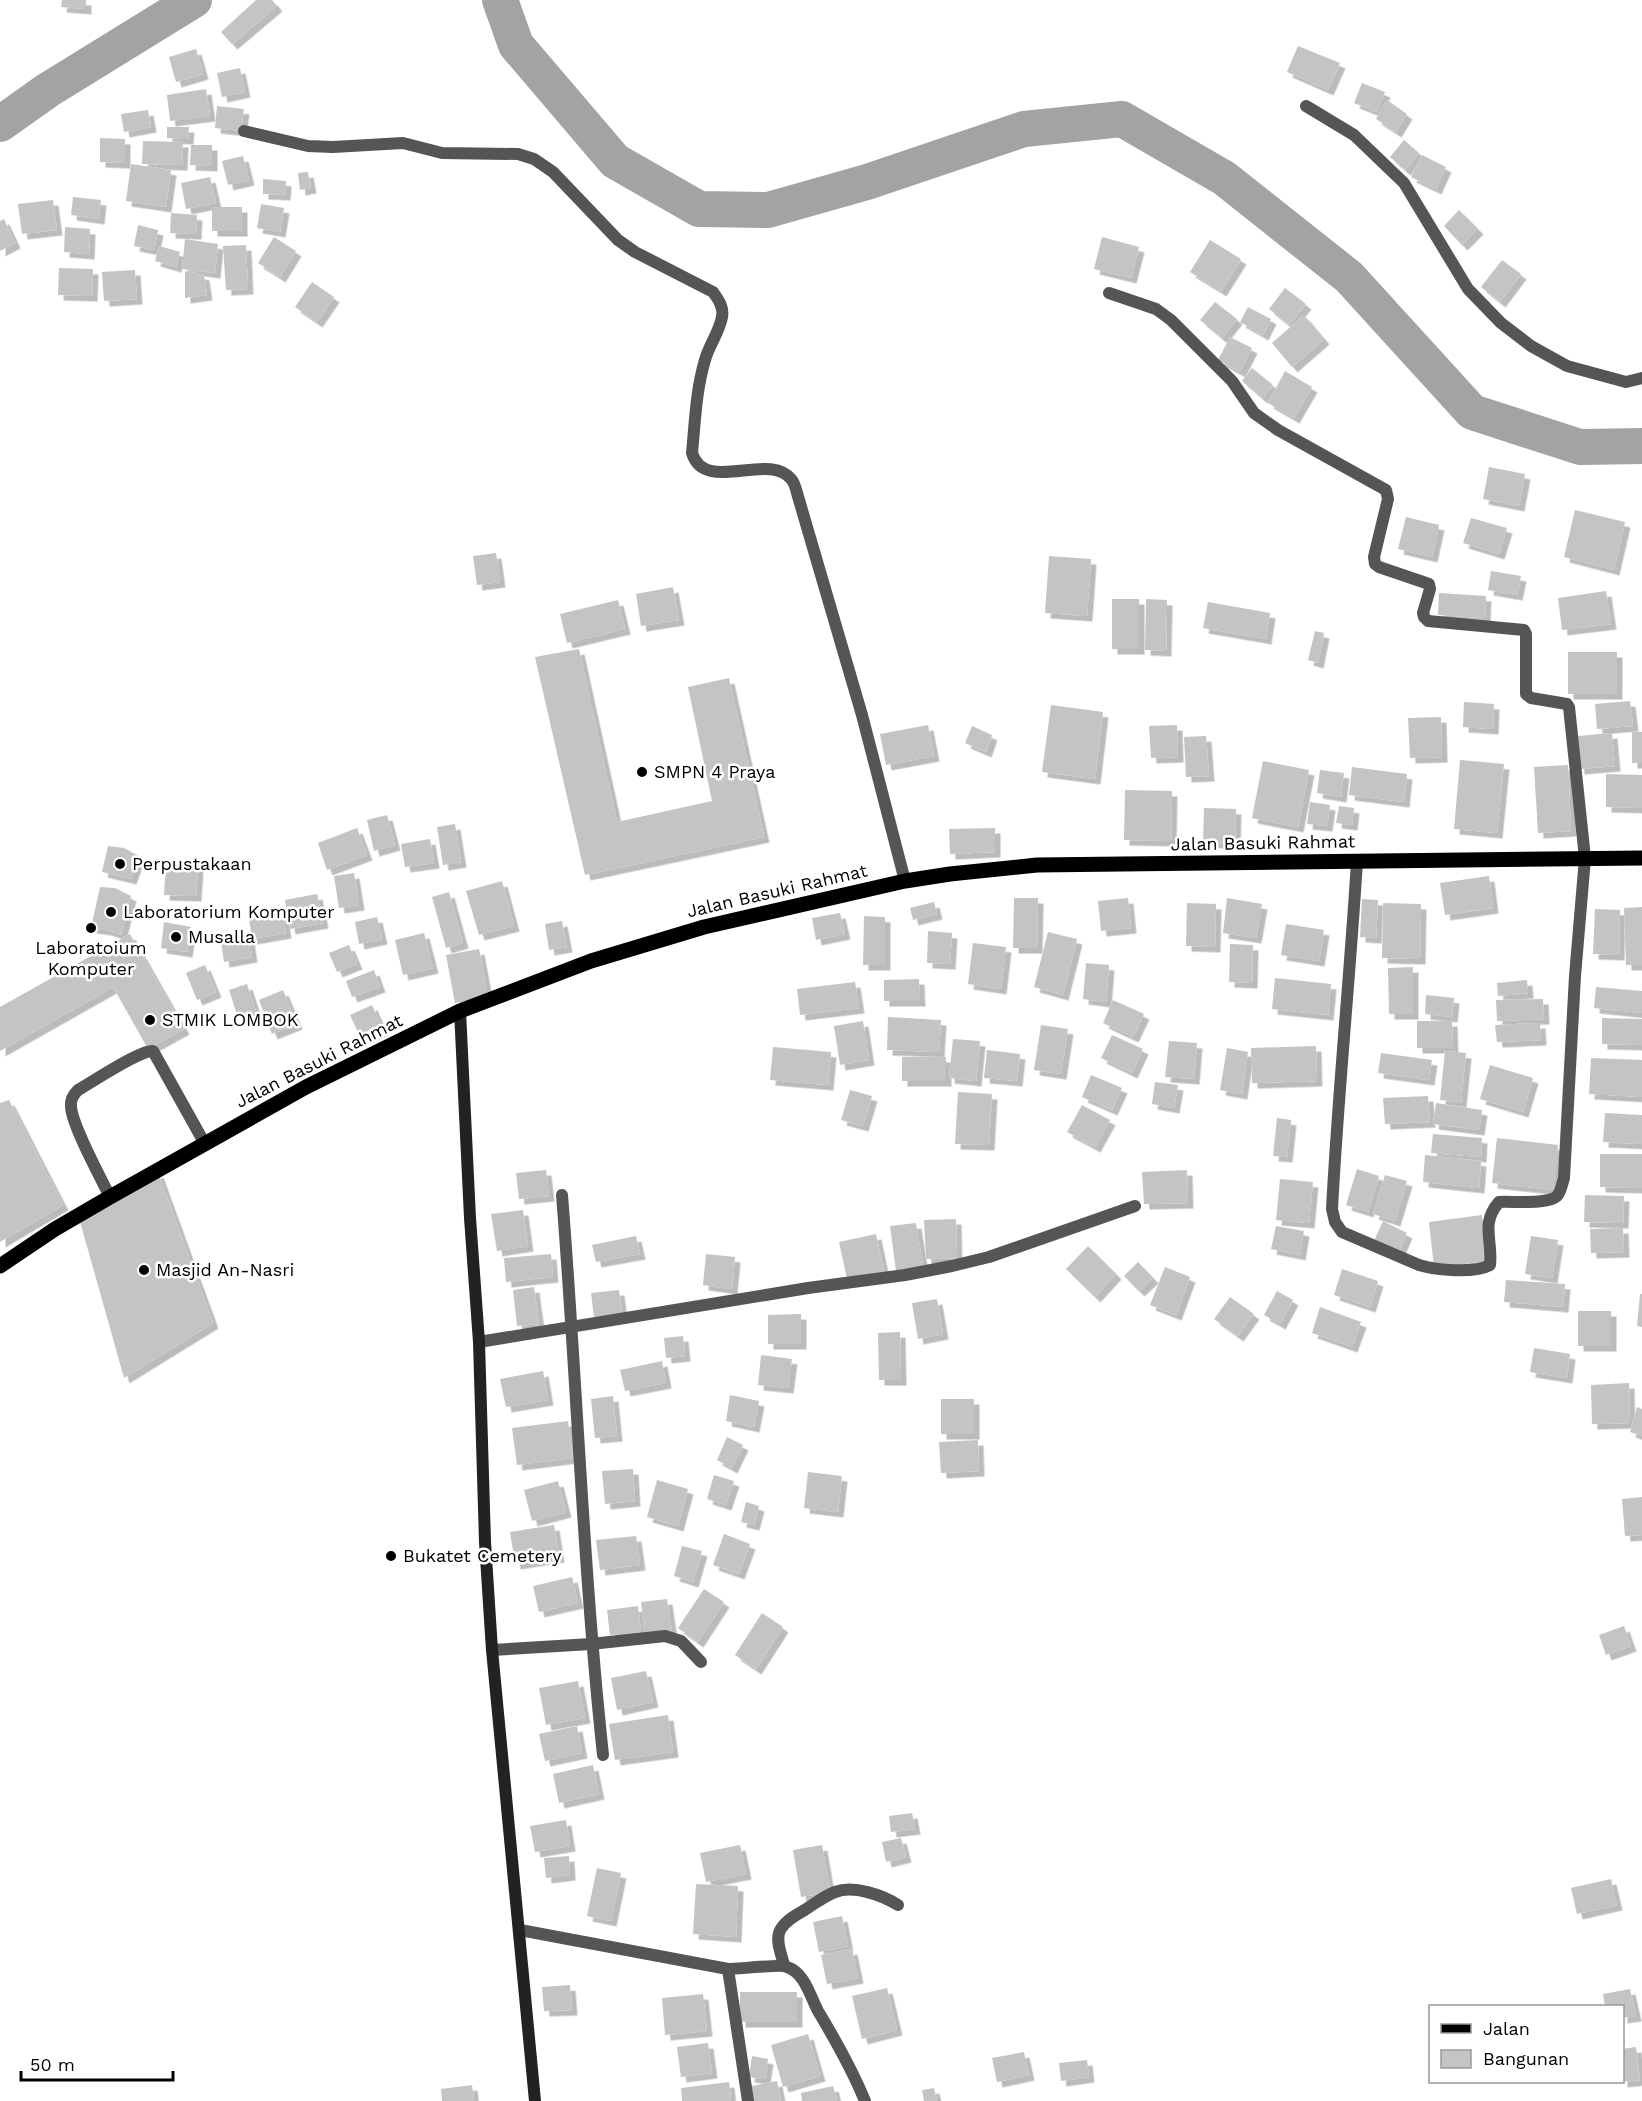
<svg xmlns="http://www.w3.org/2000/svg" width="1642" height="2101" viewBox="0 0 1642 2101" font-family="'Work Sans',sans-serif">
<defs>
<filter id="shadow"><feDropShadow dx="5.5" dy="5.5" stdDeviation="0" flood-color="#0004"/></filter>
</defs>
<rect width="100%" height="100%" fill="#fff"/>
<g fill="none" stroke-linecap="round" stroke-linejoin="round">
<g stroke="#a3a3a3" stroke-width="36">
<path d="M500 0 516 45 615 161 699 209 768 210 867 182 1024 129 1122 119 1224 178 1349 277 1472 412 1580 447 1642 446"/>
<path d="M0 124 48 90 194 0"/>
</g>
</g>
<g fill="#c4c4c4" filter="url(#shadow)">
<path d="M62 0H86V9L61 7Z"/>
<path d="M256 0H272L277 6 232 44 221 32Z"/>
<path d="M1298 46 1340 63 1328 90 1287 72Z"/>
<path d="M196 49 203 74 176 82 169 57Z"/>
<path d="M240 68 245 92 222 97 217 73Z"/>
<path d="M1362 83 1385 92 1377 112 1354 103Z"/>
<path d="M206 89 210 116 170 121 167 95Z"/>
<path d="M1387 100 1407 114 1396 132 1376 119Z"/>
<path d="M217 106 244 109 241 131 215 128Z"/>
<path d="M148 110 151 127 124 132 121 114Z"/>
<path d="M167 127H189L188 139 167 138Z"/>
<path d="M100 138 125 139V163L100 162Z"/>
<path d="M1404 140 1419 153 1405 170 1390 157Z"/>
<path d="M143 141 183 142 182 165 142 164Z"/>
<path d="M191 145H212V166L190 165Z"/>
<path d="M1422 155 1446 167 1436 189 1411 177Z"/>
<path d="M243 156 249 180 228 185 222 161Z"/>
<path d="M131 164 171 170 166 207 126 201Z"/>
<path d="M308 172 311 188 300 190 298 173Z"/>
<path d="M210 177 216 203 186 209 181 183Z"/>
<path d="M263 179 286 181 285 195 263 194Z"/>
<path d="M73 197 101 200 99 219 71 215Z"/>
<path d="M53 200 57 230 22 234 18 204Z"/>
<path d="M261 204 284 208 280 232 257 228Z"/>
<rect x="212" y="207" width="30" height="24"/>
<path d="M1459 210 1478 229 1462 245 1444 226Z"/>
<path d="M171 213 197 215 196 234 170 233Z"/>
<path d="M4 219 15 243 0 251V221Z"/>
<path d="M138 225 158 230 154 250 134 246Z"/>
<path d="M65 227 90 229 89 254 64 252Z"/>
<path d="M274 237 296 251 280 277 258 263Z"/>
<path d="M1102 237 1139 247 1131 278 1094 269Z"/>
<path d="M185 239 218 244 215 273 182 269Z"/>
<path d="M1210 240 1241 259 1221 291 1190 272Z"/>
<path d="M246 245 248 289 226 290 223 246Z"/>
<path d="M159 246 180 252 176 267 155 261Z"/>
<path d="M1502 260 1521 274 1500 302 1481 287Z"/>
<path d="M59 268 93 269 92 296 58 295Z"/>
<path d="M135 270 137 299 104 301 102 272Z"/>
<path d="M185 271 204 275 207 295 185 298Z"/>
<path d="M312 282 334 297 317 322 295 307Z"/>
<path d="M1285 288 1306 304 1289 325 1269 309Z"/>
<path d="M1215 302 1237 319 1222 338 1200 320Z"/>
<path d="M1248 307 1271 319 1263 335 1240 322Z"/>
<path d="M1304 315 1324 339 1292 367 1272 343Z"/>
<path d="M1230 337 1252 348 1240 372 1218 360Z"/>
<path d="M1252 368 1273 385 1262 398 1242 381Z"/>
<path d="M1285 371 1312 387 1294 418 1268 403Z"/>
<path d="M1489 467 1525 474 1519 506 1483 499Z"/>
<path d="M1575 510 1625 522 1614 570 1564 557Z"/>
<path d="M1406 517 1439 525 1432 557 1398 549Z"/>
<path d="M1471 518 1507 528 1499 554 1463 543Z"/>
<path d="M496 553 500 582 477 585 473 556Z"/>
<path d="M1049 556 1091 559 1087 616 1045 613Z"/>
<path d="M1491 571 1521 576 1517 595 1488 590Z"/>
<path d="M673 587 679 620 641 626 636 594Z"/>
<path d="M1606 591 1611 624 1562 630 1558 598Z"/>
<path d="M1439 593 1486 596 1485 618 1438 615Z"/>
<rect x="1112" y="599" width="27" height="50"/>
<path d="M1146 599 1167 600 1166 651 1145 650Z"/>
<path d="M618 600 625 629 567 643 560 614Z"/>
<path d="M1208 602 1270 613 1266 639 1203 628Z"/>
<path d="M1315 631 1324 633 1318 663 1308 660Z"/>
<path d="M579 649 617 822 712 801 688 687 729 678 764 837 585 875 535 657Z"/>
<rect x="1568" y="652" width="49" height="42"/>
<path d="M1630 701 1633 726 1597 729 1595 704Z"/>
<path d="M1464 702 1494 704 1493 729 1463 727Z"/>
<path d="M1051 705 1103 712 1095 779 1042 772Z"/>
<path d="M1441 717 1442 757 1410 758 1408 718Z"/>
<path d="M928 725 934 756 886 765 880 734Z"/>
<path d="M1177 725 1178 757 1151 758 1149 726Z"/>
<path d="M972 726 992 735 986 752 965 743Z"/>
<rect x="1632" y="732" width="10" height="31"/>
<path d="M1612 733 1615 766 1579 769 1577 736Z"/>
<path d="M1206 736 1209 776 1186 777 1184 737Z"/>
<path d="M1460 760 1504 764 1497 833 1454 829Z"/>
<path d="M1263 761 1309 770 1298 827 1252 818Z"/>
<path d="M1568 765 1571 831 1538 833 1534 767Z"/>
<path d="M1352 767 1407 774 1404 802 1349 795Z"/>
<path d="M1320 770 1344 773 1341 797 1317 793Z"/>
<path d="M1606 774 1642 775V808L1606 807Z"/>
<path d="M1125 790 1172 791 1171 841 1124 840Z"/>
<path d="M1310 802 1330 805 1327 826 1307 824Z"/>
<path d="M1339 806 1354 808 1352 825 1336 823Z"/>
<path d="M1204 808 1236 809 1235 844 1203 842Z"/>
<path d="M387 815 395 845 374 851 367 820Z"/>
<path d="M455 824 461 862 443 865 437 827Z"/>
<path d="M357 828 367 855 327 870 318 843Z"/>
<path d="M995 828V852L950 854 949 829Z"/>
<path d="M430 839 434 863 405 867 401 844Z"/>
<path d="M108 846 124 848 139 856 131 879 102 872Z"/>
<path d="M166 863 198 865 196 896 164 895Z"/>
<path d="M354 873 359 905 339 908 334 876Z"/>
<path d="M1489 876 1493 908 1445 915 1440 883Z"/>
<path d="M502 881 514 926 479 935 466 891Z"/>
<path d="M100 887 115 888 131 896 121 935 106 930 91 928Z"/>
<path d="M449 892 463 943 446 948 432 897Z"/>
<path d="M317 894 323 923 290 929 285 900Z"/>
<path d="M1014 898H1038L1037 948H1013Z"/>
<path d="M1128 898 1131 928 1101 931 1098 901Z"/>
<path d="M1227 898 1262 904 1256 938 1223 933Z"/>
<path d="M1362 899 1378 900 1376 938 1360 937Z"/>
<path d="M934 902 937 914 913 920 910 908Z"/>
<path d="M1187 903 1216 904 1215 947 1186 946Z"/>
<path d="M1383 903 1421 904 1420 959 1382 958Z"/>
<path d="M1642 907V965H1626L1624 908Z"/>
<path d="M1595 909 1620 910 1619 955 1593 954Z"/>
<path d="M840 913 845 934 816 940 812 918Z"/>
<path d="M283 914 286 933 252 939 249 919Z"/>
<path d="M864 916 885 917V965H863Z"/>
<path d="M377 917 382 939 359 944 355 922Z"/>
<path d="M562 921 567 947 549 950 545 924Z"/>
<path d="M164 922 191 927 187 952 161 948Z"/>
<path d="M1286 924 1324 930 1319 961 1281 955Z"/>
<path d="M928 931 952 933 950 964 927 963Z"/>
<path d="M1048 932 1077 939 1063 995 1034 987Z"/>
<path d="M424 933 433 968 403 975 395 940Z"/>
<path d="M130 934 184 1029 148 1049 113 987 0 1051V1007Z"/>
<path d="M249 937 252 957 224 962 221 942Z"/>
<path d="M973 943 1006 947 1001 989 968 984Z"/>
<path d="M1230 944 1253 945 1252 983 1229 982Z"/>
<path d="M349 945 357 964 337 972 329 953Z"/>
<path d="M479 949 488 997 455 1003 446 955Z"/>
<path d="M1086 963 1109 965 1106 1002 1083 999Z"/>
<path d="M205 965 216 992 197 1000 186 973Z"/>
<path d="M1413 967V1014H1389L1388 968Z"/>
<path d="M374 970 380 987 352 997 346 981Z"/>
<path d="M1275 978 1331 984 1328 1015 1272 1009Z"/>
<path d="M919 979 920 1001H884V980Z"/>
<path d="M1527 980 1528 993 1498 996 1497 983Z"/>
<path d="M855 982 859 1008 800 1015 797 989Z"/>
<path d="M247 984 256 1012 238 1018 229 990Z"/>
<path d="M1596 987 1642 991V1013L1594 1008Z"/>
<path d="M283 990 297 1024 272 1034 259 1000Z"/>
<path d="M1426 995 1454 998 1452 1017 1425 1014Z"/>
<path d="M1543 999 1544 1019 1497 1021 1496 1000Z"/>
<path d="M1113 1000 1144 1014 1133 1037 1103 1023Z"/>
<path d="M372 1005 383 1030 361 1039 350 1015Z"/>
<path d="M888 1017 941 1020 939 1052 887 1050Z"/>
<path d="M1602 1018 1642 1019V1045L1602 1044Z"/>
<path d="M863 1021 869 1060 840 1065 834 1026Z"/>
<path d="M1417 1021H1452L1453 1048H1417Z"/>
<path d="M1540 1023 1541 1040 1497 1042 1495 1025Z"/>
<path d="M1041 1025 1068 1029 1061 1074 1034 1070Z"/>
<path d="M1112 1035 1143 1049 1132 1073 1101 1058Z"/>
<path d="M953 1039 980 1041 976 1081 949 1078Z"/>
<path d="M1169 1041 1197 1043 1194 1079 1165 1077Z"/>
<path d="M1316 1046 1317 1081 1252 1083 1251 1048Z"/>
<path d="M773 1047 831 1052 828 1085 770 1080Z"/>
<path d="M1227 1048 1248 1052 1242 1094 1220 1090Z"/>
<path d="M987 1050 1020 1054 1017 1081 984 1078Z"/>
<path d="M1445 1051 1466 1053 1461 1102 1440 1100Z"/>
<path d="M1381 1053 1432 1060 1429 1080 1378 1073Z"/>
<rect x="902" y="1057" width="44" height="24"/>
<path d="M1591 1058 1642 1060V1097L1589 1094Z"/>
<path d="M1490 1065 1533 1078 1523 1112 1480 1099Z"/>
<path d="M1091 1075 1122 1088 1112 1110 1082 1097Z"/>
<path d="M1155 1082 1178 1085 1174 1108 1152 1104Z"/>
<path d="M850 1090 872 1096 863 1126 841 1120Z"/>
<path d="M958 1092 992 1094 989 1145 955 1144Z"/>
<path d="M1428 1096 1430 1122 1385 1124 1383 1098Z"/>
<path d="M9 1100 63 1205 0 1242V1103Z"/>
<path d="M1436 1103 1482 1110 1479 1130 1433 1124Z"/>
<path d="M1082 1105 1110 1120 1095 1147 1067 1132Z"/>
<path d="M1605 1113 1642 1115V1144L1603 1142Z"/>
<path d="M1277 1118 1291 1120 1287 1157 1273 1156Z"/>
<path d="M1433 1134 1482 1138 1481 1157 1431 1153Z"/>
<path d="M1497 1138 1558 1145 1553 1190 1492 1183Z"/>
<path d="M1600 1154H1642V1188L1600 1187Z"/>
<path d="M1425 1155 1481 1161 1479 1188 1423 1182Z"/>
<path d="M1357 1169 1379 1176 1368 1212 1346 1205Z"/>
<path d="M546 1170 549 1196 519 1199 516 1173Z"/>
<path d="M1187 1170 1188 1203 1144 1204 1142 1172Z"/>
<path d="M158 1172 213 1323 124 1378 79 1218Z"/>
<path d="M1385 1175 1407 1181 1395 1221 1373 1214Z"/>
<path d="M1280 1179 1313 1182 1309 1223 1276 1220Z"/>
<path d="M1585 1195 1624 1196 1623 1223 1584 1222Z"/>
<path d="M523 1210 528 1246 497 1251 491 1214Z"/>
<path d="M1482 1215 1488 1261 1434 1267 1429 1222Z"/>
<path d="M956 1219 957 1258 926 1259 924 1220Z"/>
<path d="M1383 1221 1407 1233 1398 1254 1373 1243Z"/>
<path d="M916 1223 923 1267 896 1271 890 1226Z"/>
<path d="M1276 1226 1304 1231 1300 1255 1271 1249Z"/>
<path d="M1623 1228 1624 1252 1591 1253 1590 1229Z"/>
<path d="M876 1234 884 1272 847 1279 839 1242Z"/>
<path d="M636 1236 640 1254 596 1262 592 1245Z"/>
<path d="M1531 1236 1558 1240 1552 1278 1525 1274Z"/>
<path d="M1088 1246 1116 1274 1095 1297 1066 1269Z"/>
<path d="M551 1254 553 1277 506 1282 504 1258Z"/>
<path d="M706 1254 735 1257 732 1289 703 1285Z"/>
<path d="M1138 1262 1153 1278 1139 1291 1124 1276Z"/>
<path d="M1165 1267 1190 1277 1176 1315 1150 1305Z"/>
<path d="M1342 1269 1378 1281 1370 1307 1334 1295Z"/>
<path d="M1506 1280 1565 1284 1563 1307 1504 1302Z"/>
<path d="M534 1287 539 1324 517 1326 513 1290Z"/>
<path d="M619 1290 622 1314 594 1317 591 1293Z"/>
<path d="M1277 1291 1293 1300 1280 1324 1264 1315Z"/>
<path d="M1640 1294H1642V1327L1637 1326Z"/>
<path d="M1230 1297 1254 1314 1238 1336 1214 1319Z"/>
<path d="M937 1299 943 1334 918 1339 912 1303Z"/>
<path d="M1320 1307 1361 1322 1352 1347 1312 1333Z"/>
<rect x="1578" y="1311" width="33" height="35"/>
<path d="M801 1314V1344H768V1315Z"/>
<path d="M900 1332 901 1380H879L878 1333Z"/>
<path d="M683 1336 685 1356 666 1358 664 1338Z"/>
<path d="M1534 1348 1570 1354 1567 1378 1530 1372Z"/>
<path d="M761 1355 792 1359 788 1388 758 1385Z"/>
<path d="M662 1361 666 1383 625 1391 620 1370Z"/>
<path d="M543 1371 548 1400 506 1407 500 1379Z"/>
<path d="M1629 1383 1630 1423 1592 1424 1591 1385Z"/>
<path d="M730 1395 759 1401 754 1427 726 1421Z"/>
<path d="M613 1396 617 1436 595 1438 591 1399Z"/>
<rect x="941" y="1399" width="33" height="35"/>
<path d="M1637 1407 1642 1409V1436L1630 1432Z"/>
<path d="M568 1421 573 1458 517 1465 512 1428Z"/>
<path d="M727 1437 743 1445 732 1468 717 1460Z"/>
<path d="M978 1440 979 1471 941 1473 939 1442Z"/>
<path d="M633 1469 635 1501 605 1504 602 1471Z"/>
<path d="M808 1472 842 1476 838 1512 804 1508Z"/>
<path d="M714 1475 734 1481 726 1505 707 1499Z"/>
<path d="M657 1480 688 1489 678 1526 647 1517Z"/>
<path d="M558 1481 566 1512 532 1521 524 1490Z"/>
<path d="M1642 1497V1535L1625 1536 1622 1499Z"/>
<path d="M746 1502 759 1506 754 1525 741 1522Z"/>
<path d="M554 1525 559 1557 515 1564 510 1532Z"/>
<path d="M724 1534 750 1544 739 1574 713 1565Z"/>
<path d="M636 1536 640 1565 600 1570 596 1540Z"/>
<path d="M682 1546 702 1551 693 1582 674 1576Z"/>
<path d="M572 1577 578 1603 539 1612 533 1586Z"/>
<path d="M704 1589 724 1602 698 1642 678 1628Z"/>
<path d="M667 1599 672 1633 645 1636 641 1602Z"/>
<path d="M638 1606 641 1632 610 1635 607 1610Z"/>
<path d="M762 1613 783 1627 756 1669 735 1655Z"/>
<path d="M1624 1626 1631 1646 1606 1655 1599 1635Z"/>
<path d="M646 1671 653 1702 617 1710 611 1678Z"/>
<path d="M578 1681 585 1718 546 1725 539 1688Z"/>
<path d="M668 1715 673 1752 615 1760 609 1724Z"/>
<path d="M577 1726 582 1753 545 1761 539 1734Z"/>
<path d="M593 1765 599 1794 559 1803 553 1774Z"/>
<path d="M912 1813 915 1829 891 1832 889 1816Z"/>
<path d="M566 1820 570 1846 535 1852 530 1826Z"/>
<path d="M901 1838 906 1857 886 1862 882 1842Z"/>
<path d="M740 1845 746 1874 706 1882 700 1853Z"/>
<path d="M822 1845 830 1892 801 1897 793 1850Z"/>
<path d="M569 1856 570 1875 546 1878 544 1858Z"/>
<path d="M597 1868 621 1873 611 1921 587 1916Z"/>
<path d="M1611 1879 1617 1905 1577 1914 1571 1888Z"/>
<path d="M696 1884 738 1886 736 1937 693 1934Z"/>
<path d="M842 1916 848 1946 819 1952 813 1922Z"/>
<path d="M852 1949 858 1978 827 1984 821 1955Z"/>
<path d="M570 1985 572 2010 544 2011 542 1987Z"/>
<path d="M887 1988 897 2030 862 2039 852 1996Z"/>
<path d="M1630 1989 1636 2016 1622 2018V2006H1605L1603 1994Z"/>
<rect x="740" y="1992" width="57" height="30"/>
<path d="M703 1994 707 2031 665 2035 662 1998Z"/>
<path d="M808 2034 820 2076 783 2087 771 2045Z"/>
<path d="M708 2043 712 2073 681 2077 677 2047Z"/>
<path d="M1636 2047 1640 2080 1622 2082V2049Z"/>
<path d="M1024 2052 1029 2075 997 2082 992 2058Z"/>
<path d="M752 2056 768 2059 765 2079 749 2077Z"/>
<path d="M1087 2060 1089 2077 1061 2081 1059 2063Z"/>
<path d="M777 2081 781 2101H749L746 2087Z"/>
<path d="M729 2082 731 2101H682L681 2088Z"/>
<path d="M472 2085 474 2101H442L441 2089Z"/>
<path d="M833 2086 837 2101H802L801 2093Z"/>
<path d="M934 2088 937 2101H924L922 2090Z"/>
</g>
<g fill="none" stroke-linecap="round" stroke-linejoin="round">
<g stroke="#555" stroke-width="12">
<path d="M1306 106 1354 135 1404 183 1468 289 1501 323 1531 346 1567 366 1626 382 1642 378"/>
<path d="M244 131 308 146 333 147 403 143 442 153 518 154 534 159 553 172 618 240 635 252 713 292C718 299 724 307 722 317 719 333 709 345 705 360 696 390 695 422 692 453 705 495 770 450 792 480 794 483 796 489 797 493L862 715 905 881"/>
<path d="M1109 293 1156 309 1171 320 1232 381 1254 413 1278 430 1386 490 1388 499 1374 557 1375 564 1379 567 1429 584 1430 589 1423 613 1424 617 1428 621 1524 630 1526 634V694L1531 698 1567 704 1569 707 1585 858 1575 976 1564 1178C1562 1184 1561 1192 1557 1196 1548 1205 1512 1201 1499 1202 1480 1224 1493 1240 1490 1265 1474 1274 1436 1270 1419 1265L1342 1232 1335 1222 1332 1209C1338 1093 1350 977 1357 861"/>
<path d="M562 1195C577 1382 583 1569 603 1755"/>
<path d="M110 1197C101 1178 71 1124 71 1106 70 1099 74 1094 78 1090 92 1082 140 1050 153 1051L205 1144"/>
<path d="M479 1342 808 1288 905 1275 952 1266 989 1257 1135 1206"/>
<path d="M492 1650 591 1644 665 1636 681 1641 701 1662"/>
<path d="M520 1930 728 1969"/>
<path d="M784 1965C782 1956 776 1943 779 1933 782 1923 794 1916 803 1911 813 1905 824 1896 835 1892 854 1885 882 1895 898 1905"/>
<path d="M748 2101 728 1969C738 1969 782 1964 787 1967 805 1973 810 1996 818 2011 836 2041 852 2069 865 2101"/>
</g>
<path stroke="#222" stroke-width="12" d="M460 1011 470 1218 479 1342 485 1542 492 1650 535 2101"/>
<path stroke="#000" stroke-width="15" d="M0 1266 55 1229 110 1197 306 1087 460 1011 502 995 591 961 704 927 905 881 950 874 1037 865 1642 858"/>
</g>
<g fill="#000" stroke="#fff" stroke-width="2">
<circle cx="642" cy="772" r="6"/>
<circle cx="120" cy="864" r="6"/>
<circle cx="111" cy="912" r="6"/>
<circle cx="91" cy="928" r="6"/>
<circle cx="176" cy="937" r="6"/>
<circle cx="150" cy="1020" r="6"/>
<circle cx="144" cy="1270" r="6"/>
<circle cx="391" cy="1556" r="6"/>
</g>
<g text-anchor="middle" stroke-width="5" stroke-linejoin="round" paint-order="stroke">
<g font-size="18" fill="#000" stroke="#fff" text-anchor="start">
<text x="654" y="778">SMPN 4 Praya</text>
<text x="132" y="870">Perpustakaan</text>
<text x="123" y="918">Laboratorium Komputer</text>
<text x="188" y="943">Musalla</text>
<text x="91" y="954" text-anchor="middle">Laboratoium<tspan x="91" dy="21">Komputer</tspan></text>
<text x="162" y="1026">STMIK LOMBOK</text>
<text x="156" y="1276">Masjid An-Nasri</text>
<text x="403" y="1562">Bukatet Cemetery</text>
</g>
<g font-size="18" fill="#000" stroke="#fff">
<text transform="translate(1263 843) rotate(-1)" y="6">Jalan Basuki Rahmat</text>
<text transform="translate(777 891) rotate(-13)" y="6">Jalan Basuki Rahmat</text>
<text transform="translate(319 1061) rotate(-27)" y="6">Jalan Basuki Rahmat</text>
</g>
</g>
<rect x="1429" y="2005" width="195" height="78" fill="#ffffff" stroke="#999999" stroke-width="1.5"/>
<rect x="1441" y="2024" width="30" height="9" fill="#000000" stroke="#999999" stroke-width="1.5"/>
<text x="1483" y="2035" font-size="18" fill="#000000">Jalan</text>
<rect x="1441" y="2050" width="30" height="18" fill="#c4c4c4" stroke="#999999" stroke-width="1.5"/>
<text x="1483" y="2065" font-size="18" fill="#000000">Bangunan</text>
<path d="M21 2071v9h152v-9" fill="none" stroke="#000000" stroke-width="3"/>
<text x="30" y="2071" font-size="18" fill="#000000" stroke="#ffffff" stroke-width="4.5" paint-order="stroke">50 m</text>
</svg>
